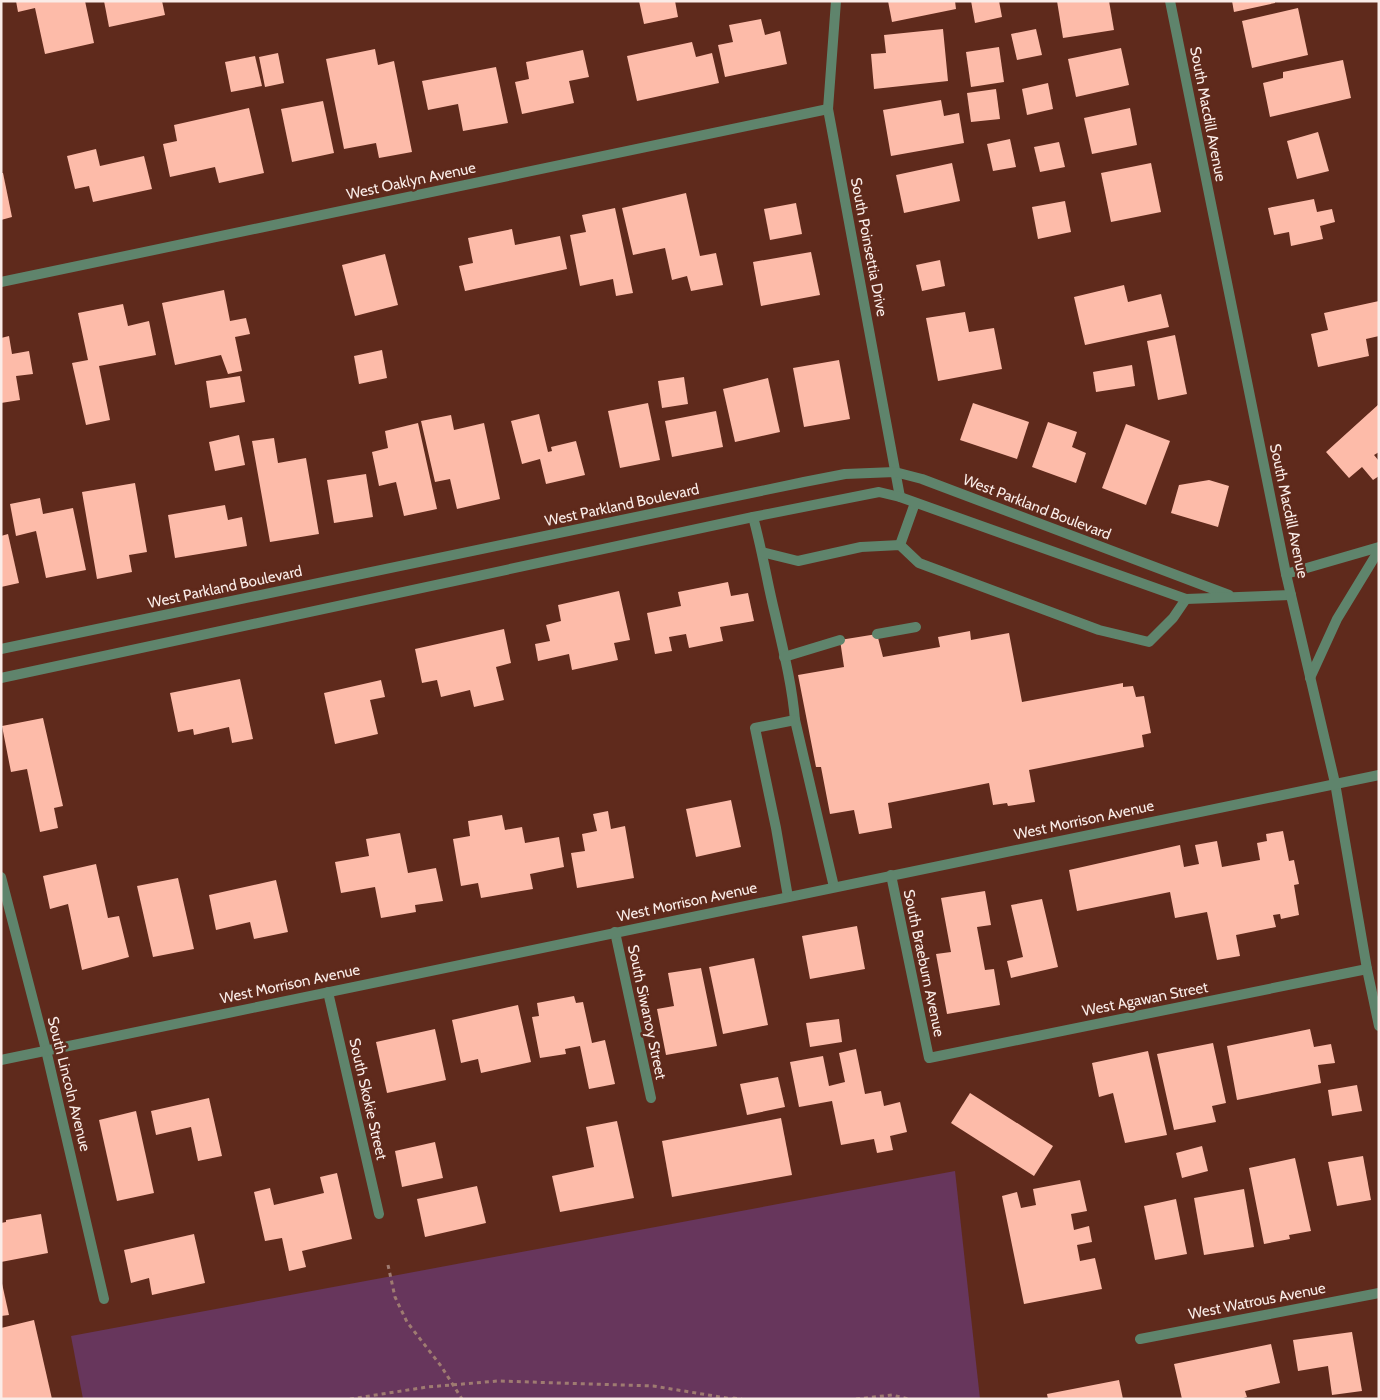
<svg xmlns="http://www.w3.org/2000/svg" width="1380" height="1400" viewBox="0 0 1380 1400" font-family="Cabin,sans-serif">
<rect width="100%" height="100%" fill="#5f2a1c"/>
<path fill="#67365c" d="M955 1171 980 1399H83L71 1336Z"/>
<g fill="#fdbba9">
<path d="M16 1H85L94 43 45 54 35 8 18 12Z"/>
<path d="M104 1H162L165 15 109 27Z"/>
<path d="M639 1H675L678 17 644 24Z"/>
<path d="M888 1H955L956 9 892 22Z"/>
<path d="M971 1H999L1002 17 975 23Z"/>
<path d="M1057 1H1109L1114 30 1063 38Z"/>
<path d="M1232 1H1275V3L1234 12Z"/>
<path d="M1298 8 1308 55 1252 68 1242 21Z"/>
<path d="M761 19 765 35 780 31 787 64 725 77 718 45 733 42 729 25Z"/>
<path d="M943 29 948 81 874 89 871 54 886 53 884 35Z"/>
<path d="M1036 29 1042 55 1017 60 1011 34Z"/>
<path d="M692 42 696 57 712 53 719 83 637 101 627 56Z"/>
<path d="M999 47 1004 82 971 87 966 52Z"/>
<path d="M1121 48 1129 85 1076 97 1068 59Z"/>
<path d="M375 49 378 65 394 61 412 152 379 158 376 143 344 149 326 59Z"/>
<path d="M583 50 589 77 569 81 574 103 522 114 515 82 529 79 526 62Z"/>
<path d="M278 53 284 83 265 87 259 57Z"/>
<path d="M255 56 262 86 231 92 225 62Z"/>
<path d="M1343 60 1351 98 1270 117 1263 83 1283 78V72Z"/>
<path d="M496 67 508 123 463 131 458 104 428 110 422 81Z"/>
<path d="M1048 83 1053 109 1027 115 1022 89Z"/>
<path d="M996 89 1000 119 971 122 967 93Z"/>
<path d="M941 100 944 116 959 113 964 143 891 156 883 110Z"/>
<path d="M323 101 334 153 292 162 281 109Z"/>
<path d="M249 108 264 173 219 183 215 167 170 177 163 144 177 141 174 125Z"/>
<path d="M1130 108 1137 145 1092 154 1084 118Z"/>
<path d="M1318 132 1329 171 1297 179 1287 141Z"/>
<path d="M1010 139 1016 167 993 171 987 144Z"/>
<path d="M1059 142 1065 167 1040 172 1034 147Z"/>
<path d="M96 149 100 166 144 156 152 189 93 202 89 186 75 189 67 156Z"/>
<path d="M952 163 960 201 904 213 896 175Z"/>
<path d="M1151 163 1161 212 1111 222 1101 173Z"/>
<path d="M1 173H3L12 217 1 220Z"/>
<path d="M686 193 700 256 716 253 723 285 691 291 687 276 672 280 665 248 633 255 622 208Z"/>
<path d="M1314 199 1317 212 1332 209 1335 222 1320 226 1323 239 1291 246 1289 232 1274 235 1268 208Z"/>
<path d="M1065 201 1071 232 1038 239 1032 207Z"/>
<path d="M796 203 802 234 770 240 764 209Z"/>
<path d="M615 208 633 293 616 296 613 279 580 286 570 235 586 232 582 215Z"/>
<path d="M512 229 515 245 560 236 567 269 465 291 459 266 473 263 468 238Z"/>
<path d="M811 252 820 295 761 306 753 262Z"/>
<path d="M385 254 398 305 355 316 342 265Z"/>
<path d="M940 260 945 286 922 291 916 265Z"/>
<path d="M1124 285 1128 302 1161 294 1169 327 1085 345 1074 297Z"/>
<path d="M224 290 230 321 246 318 250 334 235 337 242 371 228 374 221 355 175 365 162 303Z"/>
<path d="M1379 301V336L1366 339 1369 356 1318 367 1311 334 1328 330 1324 313Z"/>
<path d="M123 304 128 326 149 321 156 355 99 366 110 420 86 425 72 363 88 360 78 313Z"/>
<path d="M965 312 969 332 994 328 1002 369 938 381 926 318Z"/>
<path d="M1175 335 1187 394 1158 400 1147 341Z"/>
<path d="M9 336 12 354 29 351 33 374 16 376 20 400 1 403V338Z"/>
<path d="M382 350 387 378 359 384 354 356Z"/>
<path d="M839 360 850 419 804 427 793 368Z"/>
<path d="M1132 365 1135 386 1096 392 1093 372Z"/>
<path d="M240 376 245 402 210 408 206 381Z"/>
<path d="M684 377 688 404 662 408 658 381Z"/>
<path d="M768 378 780 432 735 442 723 389Z"/>
<path d="M648 403 660 460 620 468 608 411Z"/>
<path d="M973 403 1029 422 1017 459 960 440Z"/>
<path d="M1379 404V452L1374 455 1379 461V476L1373 480 1362 467 1349 478 1326 452Z"/>
<path d="M716 411 723 447 672 457 665 421Z"/>
<path d="M539 414 548 452 552 451 551 447 576 441 585 475 546 484 540 459 522 464 511 421Z"/>
<path d="M451 415 454 430 484 423 500 499 457 509 450 479 435 482 421 421Z"/>
<path d="M1048 422 1077 432 1072 447 1086 453 1076 483 1032 467Z"/>
<path d="M418 423 437 509 404 516 396 482 379 486 372 452 388 448 385 431Z"/>
<path d="M1126 424 1170 441 1146 505 1102 488Z"/>
<path d="M239 435 245 465 215 471 209 442Z"/>
<path d="M274 438 278 463 306 458 319 534 270 542 252 441Z"/>
<path d="M366 474 373 517 334 523 327 480Z"/>
<path d="M1209 480 1229 486 1218 527 1171 513 1179 485Z"/>
<path d="M135 483 147 552 129 555 132 572 97 579 82 492Z"/>
<path d="M40 498 43 514 73 508 86 570 46 578 36 531 16 536 10 504Z"/>
<path d="M225 505 228 520 242 517 247 546 175 558 168 515Z"/>
<path d="M8 534 19 583 1 587V536Z"/>
<path d="M728 582 731 596 748 593 754 621 720 627 723 641 689 648 686 634 669 637 672 651 655 654 647 613 681 606 678 592Z"/>
<path d="M619 591 630 640 614 643 618 660 572 670 569 654 538 661 535 644 550 641 546 625 561 621 558 605Z"/>
<path d="M504 629 511 663 496 667 504 700 474 707 470 690 441 697 437 680 422 683 415 649Z"/>
<path d="M970 631 971 640 1009 633 1022 702 1123 683V687L1133 686 1136 697 1144 696 1151 733 1142 735 1144 747 1029 770 1035 802 1008 806 1007 803 993 805 989 783 888 803 892 828 859 834 854 810 830 814 821 767H816L798 675 844 667 840 640 877 634 883 657 940 647 938 637Z"/>
<path d="M240 679 253 739 232 743 229 727 194 735 193 729 178 732 170 693Z"/>
<path d="M381 680 385 697 370 700 378 734 335 744 324 693Z"/>
<path d="M43 718 63 806 54 808 58 828 40 832 27 769 11 772 2 726Z"/>
<path d="M731 800 741 847 696 857 686 809Z"/>
<path d="M608 811 611 829 625 826 634 878 577 888 571 853 585 851 582 834 597 831 593 814Z"/>
<path d="M502 815 505 830 522 827 525 843 559 837 564 867 530 874 533 889 481 898 478 883 461 886 453 839 470 836 468 821Z"/>
<path d="M1283 831 1289 861 1294 860 1299 884 1294 885 1299 915 1281 919 1280 914 1273 915 1276 927 1236 935 1240 956 1217 960 1207 912 1175 918 1170 892 1077 911 1069 870 1180 845 1184 867 1199 864 1195 845 1217 841 1222 867 1260 860 1257 843 1267 841 1266 834Z"/>
<path d="M400 833 408 873 436 868 443 901 415 905 416 912 381 918 375 887 341 893 335 862 369 856 366 839Z"/>
<path d="M96 864 108 918 119 916 129 957 82 970 68 904 50 909 43 876Z"/>
<path d="M178 878 194 949 153 957 137 886Z"/>
<path d="M276 880 288 932 254 939 250 922 216 930 209 895Z"/>
<path d="M985 891 991 925 977 927 985 970 994 969 1000 1005 947 1014 936 954 951 952 941 898Z"/>
<path d="M1042 899 1058 967 1011 978 1007 961 1023 957 1011 905Z"/>
<path d="M857 926 865 969 810 979 802 936Z"/>
<path d="M754 958 768 1025 723 1034 709 967Z"/>
<path d="M701 968 717 1046 666 1055 657 1009 674 1006 668 973Z"/>
<path d="M574 996 576 1003 583 1002 592 1043 605 1040 615 1084 589 1089 580 1046 565 1049 566 1054 540 1058 532 1017 539 1016 537 1003Z"/>
<path d="M518 1005 531 1062 481 1073 478 1059 461 1063 452 1020Z"/>
<path d="M839 1019 842 1042 810 1047 806 1023Z"/>
<path d="M435 1029 446 1080 387 1093 376 1042Z"/>
<path d="M1310 1029 1314 1047 1331 1044 1335 1063 1318 1065 1321 1083 1237 1100 1227 1046Z"/>
<path d="M1213 1043 1226 1103 1212 1106 1216 1122 1174 1130 1157 1054Z"/>
<path d="M856 1049 865 1094 881 1091 884 1106 900 1102 907 1132 890 1136 893 1150 877 1153 874 1139 841 1145 832 1101 799 1107 790 1062 823 1056 829 1086 845 1082 839 1053Z"/>
<path d="M1148 1051 1167 1135 1125 1143 1113 1093 1099 1097 1092 1063Z"/>
<path d="M778 1077 785 1107 747 1115 740 1084Z"/>
<path d="M1357 1085 1362 1111 1332 1116 1328 1090Z"/>
<path d="M970 1093 1053 1146 1034 1176 951 1123Z"/>
<path d="M209 1098 222 1156 198 1161 191 1127 156 1135 151 1111Z"/>
<path d="M136 1111 154 1193 117 1201 99 1120Z"/>
<path d="M781 1118 792 1175 672 1197 662 1141Z"/>
<path d="M617 1121 634 1198 560 1212 552 1176 594 1167 586 1127Z"/>
<path d="M435 1142 443 1178 402 1187 395 1151Z"/>
<path d="M1202 1146 1208 1171 1182 1178 1176 1153Z"/>
<path d="M1363 1156 1371 1200 1337 1206 1328 1162Z"/>
<path d="M1295 1158 1311 1231 1289 1235 1290 1239 1264 1244 1249 1168Z"/>
<path d="M337 1173 352 1239 302 1251 306 1267 289 1271 282 1238 265 1241 254 1192 270 1188 274 1205 324 1193 320 1177Z"/>
<path d="M1080 1180 1087 1211 1071 1214 1074 1230 1089 1226 1092 1242 1077 1245 1080 1261 1095 1258 1102 1289 1024 1304 1002 1196 1017 1192 1021 1208 1036 1205 1033 1189Z"/>
<path d="M477 1186 486 1223 425 1237 417 1199Z"/>
<path d="M1244 1189 1254 1247 1204 1255 1194 1198Z"/>
<path d="M1176 1199 1187 1254 1155 1260 1144 1206Z"/>
<path d="M41 1214 48 1253 1 1262V1223L6 1222V1220Z"/>
<path d="M194 1234 205 1283 152 1295 149 1278 131 1283 124 1250Z"/>
<path d="M1 1279 9 1315 1 1316Z"/>
<path d="M34 1320 52 1399H1V1328Z"/>
<path d="M1352 1332 1362 1391 1332 1395 1328 1366 1298 1371 1293 1340Z"/>
<path d="M1271 1344 1280 1383 1245 1391 1247 1397 1240 1399H1182L1174 1364Z"/>
<path d="M1119 1380 1123 1399H1048L1047 1394Z"/>
</g>
<g fill="none" stroke-linecap="round" stroke-linejoin="round">
<g stroke="#9f7b71" stroke-width="3" stroke-dasharray="4 4" stroke-linecap="butt">
<path d="M388 1265 395 1297 407 1322 441 1366 462 1399"/>
<path d="M733 1398 742 1399"/>
<path d="M350 1399 427 1387 498 1381 653 1386 733 1399"/>
<path d="M856 1399 892 1395 909 1399"/>
</g>
<g stroke="#5f846c" stroke-width="10">
<path d="M753 517C762 549 767 582 775 614 783 649 792 684 795 720L834 887"/>
<path d="M900 545 915 503"/>
<path d="M762 552 798 561 861 547 900 545 919 563 1099 630 1149 642 1173 618 1186 599"/>
<path d="M877 634 916 627"/>
<path d="M784 657 840 640"/>
<path d="M788 897 776 828 755 728 795 720"/>
</g>
<g stroke="#5f846c" stroke-width="10">
<path d="M836 1 828 109 900 497"/>
<path d="M1 282 828 109"/>
<path d="M1286 574 1379 547"/>
<path d="M1 649 804 482 845 474 895 472 922 479 1229 595"/>
<path d="M1 678 753 517 879 492 900 497 1186 599 1291 595"/>
<path d="M1310 678 1337 619 1379 550"/>
<path d="M891 875 929 1058 1367 969"/>
<path d="M1 877 46 1050 104 1299"/>
<path d="M615 932 651 1098"/>
<path d="M328 992 379 1214"/>
<path d="M1140 1339 1379 1293"/>
</g>
<g stroke="#5f846c" stroke-width="10">
<path d="M1170 1 1286 574 1335 783 1367 969 1379 1026"/>
<path d="M1 1060 1379 775"/>
</g>
</g>
<g text-anchor="middle" stroke-width="5" stroke-linejoin="round" paint-order="stroke">
<g font-size="15" fill="#faece8" stroke="#5f2a1c">
<text transform="translate(1208 114) rotate(79)" y="5">South Macdill Avenue</text>
<text transform="translate(411 181) rotate(-12)" y="5">West Oaklyn Avenue</text>
<text transform="translate(869 247) rotate(79)" y="5">South Poinsettia Drive</text>
<text transform="translate(622 505) rotate(-12)" y="5">West Parkland Boulevard</text>
<text transform="translate(1037 507) rotate(21)" y="5">West Parkland Boulevard</text>
<text transform="translate(1289 511) rotate(78)" y="5">South Macdill Avenue</text>
<text transform="translate(225 587) rotate(-12)" y="5">West Parkland Boulevard</text>
<text transform="translate(1084 820) rotate(-12)" y="5">West Morrison Avenue</text>
<text transform="translate(687 902) rotate(-12)" y="5">West Morrison Avenue</text>
<text transform="translate(924 963) rotate(78)" y="5">South Braeburn Avenue</text>
<text transform="translate(290 984) rotate(-12)" y="5">West Morrison Avenue</text>
<text transform="translate(1145 999) rotate(-11)" y="5">West Agawan Street</text>
<text transform="translate(647 1012) rotate(78)" y="5">South Siwanoy Street</text>
<text transform="translate(69 1084) rotate(76)" y="5">South Lincoln Avenue</text>
<text transform="translate(368 1099) rotate(77)" y="5">South Skokie Street</text>
<text transform="translate(1257 1301) rotate(-11)" y="5">West Watrous Avenue</text>
</g>
</g>
<rect width="1380" height="1400" fill="none" stroke="#faece8" stroke-width="5"/>
</svg>
